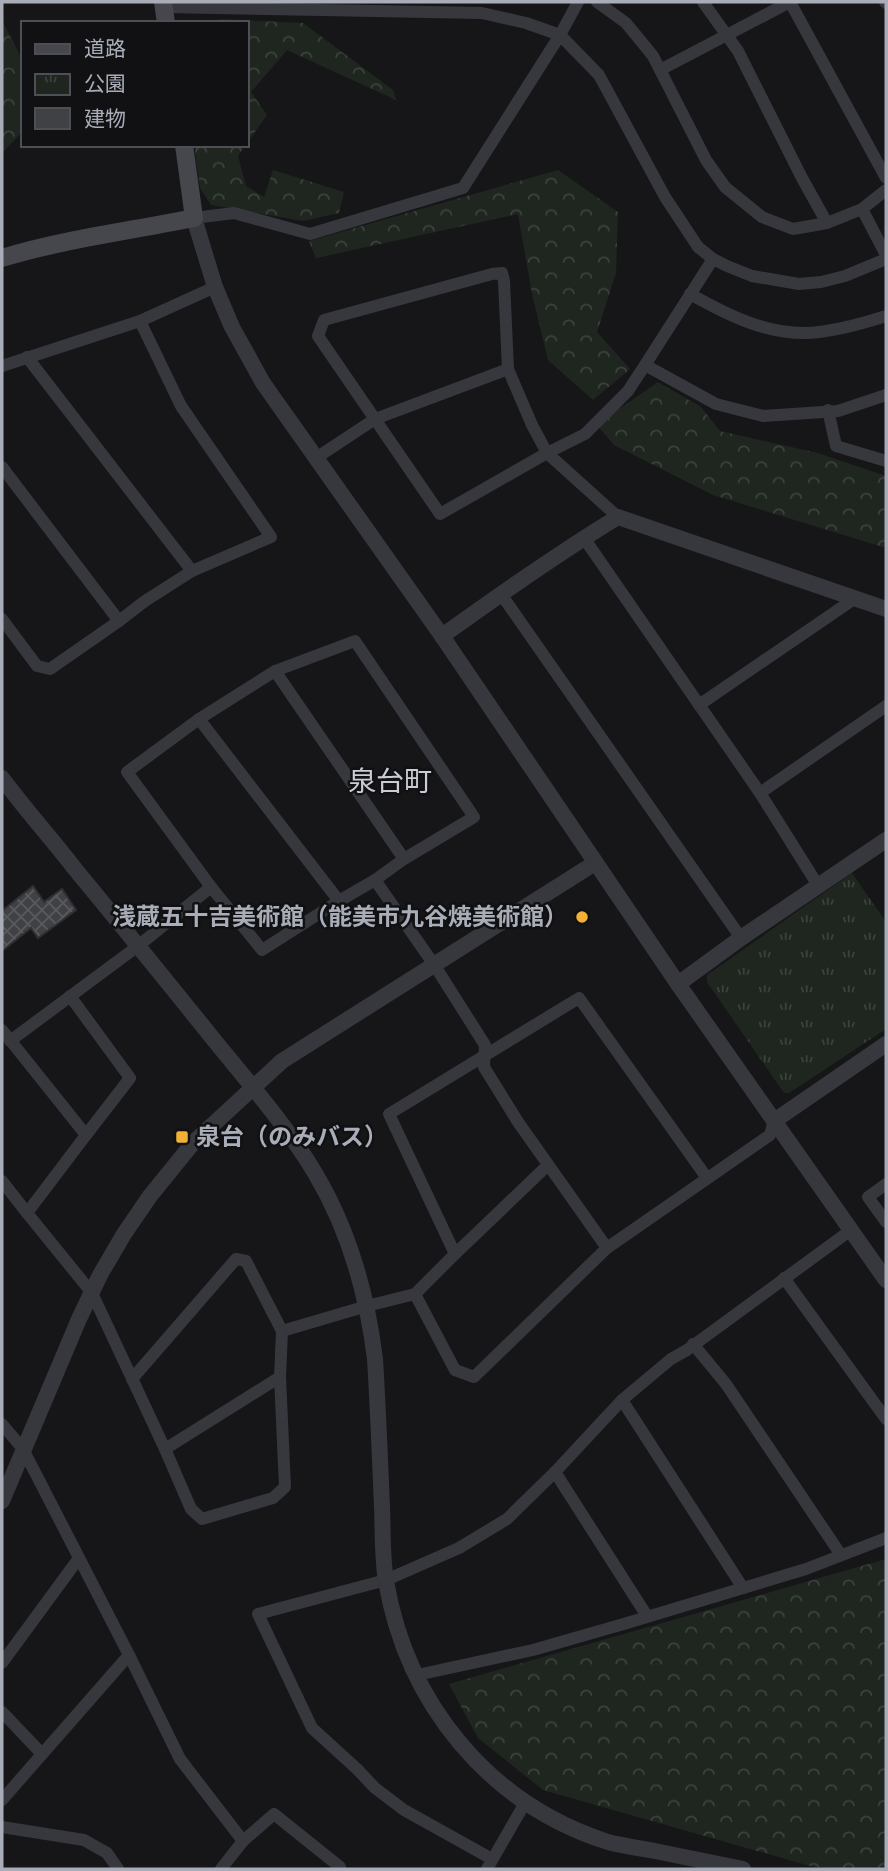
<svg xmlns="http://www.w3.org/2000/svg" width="888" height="1871" viewBox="0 0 888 1871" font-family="'IBM Plex Sans','Noto Sans JP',sans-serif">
<defs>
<pattern id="forest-crowns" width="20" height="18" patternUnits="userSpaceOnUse" patternTransform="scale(1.75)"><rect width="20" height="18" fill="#1e261f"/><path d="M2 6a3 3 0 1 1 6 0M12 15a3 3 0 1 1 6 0" fill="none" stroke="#3c433d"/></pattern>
<pattern id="park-tufts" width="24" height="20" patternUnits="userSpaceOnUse" patternTransform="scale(1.75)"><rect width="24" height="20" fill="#1e261f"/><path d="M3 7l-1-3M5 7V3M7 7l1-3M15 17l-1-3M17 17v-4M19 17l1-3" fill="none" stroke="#3c433d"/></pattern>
<pattern id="building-cross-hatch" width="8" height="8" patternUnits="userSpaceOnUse" patternTransform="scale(1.75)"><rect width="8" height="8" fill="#404145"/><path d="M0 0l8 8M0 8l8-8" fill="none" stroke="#595a5e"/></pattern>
</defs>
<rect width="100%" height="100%" fill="#161618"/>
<g fill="url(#forest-crowns)">
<path d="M220 19 303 23 393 90 396 100 287 50 251 92 267 115 247 143V23H216Z"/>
<path d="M2 20 23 61V131L2 153Z"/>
<path d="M194 145H245L238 156 246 186 264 197 273 170 344 192 339 213 303 221 211 205 200 188Z"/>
<path d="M558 170 618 212 616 273 597 332 630 369 593 400 548 360 532 294 518 214 316 258 309 241Z"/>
<path d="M658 382 701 407 720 431 818 453 886 476V548L713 495 614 445 597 425 600 420 625 405Z"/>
<path d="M886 1559V1869H834L810 1866 543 1790 478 1738 449 1684Z"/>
</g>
<path fill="url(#park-tufts)" d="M852 873 886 922V1029L789 1093H784L707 982V975Z"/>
<path fill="url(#building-cross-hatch)" stroke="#303034" stroke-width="2" d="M33 886 44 902 62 889 76 910 38 938 31 928 2 951V911Z"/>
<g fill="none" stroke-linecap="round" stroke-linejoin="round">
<g stroke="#37383d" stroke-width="12">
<path d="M597 2 626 23 653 56 706 160 725 187 762 217 793 229 827 223 862 209 886 190"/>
<path d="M703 2 738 51 802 178 827 223"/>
<path d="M885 2 886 3"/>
<path d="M164 7 482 13 526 23 560 35 599 75 665 197 698 247 713 259 727 266 752 276 799 284 821 282 845 276 886 259"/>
<path d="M660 70 790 2 886 178"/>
<path d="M862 209 886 255"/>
<path d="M194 218 234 213 310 234 463 188 560 35 578 2"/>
<path d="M713 259 645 365 716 404 763 416 838 411 886 395"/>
<path d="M690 294C726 314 764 334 807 333 833 332 861 324 886 316"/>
<path d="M27 357 192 571"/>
<path d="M2 366 140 321 215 287"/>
<path d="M828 410 836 446 886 461"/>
<path d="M316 458 375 419 508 369"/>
<path d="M2 467 119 621"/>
<path d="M618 517 547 453 532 425 508 369 504 281 502 273 492 274 324 320 318 336 440 514 547 453 585 434 628 391 645 365"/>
<path d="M584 538 760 793 819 887"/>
<path d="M501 594 741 938"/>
<path d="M2 619 37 666 50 669 119 621 145 601 192 571 271 537 181 406 140 321"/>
<path d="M355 641 474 817 404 859 375 880 339 901 262 950 211 887 127 772 199 719 275 671Z"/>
<path d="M275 671 404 859"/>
<path d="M699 705 854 599"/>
<path d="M199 719 339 901"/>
<path d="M760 793 886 706"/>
<path d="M375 880 435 966 485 1045 484 1067 518 1122 607 1248 770 1135 774 1121"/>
<path d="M70 996 130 1078 86 1135"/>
<path d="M2 1030 86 1135 27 1213 92 1293 165 1449 280 1377 282 1331 367 1306 415 1294 455 1254 548 1165"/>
<path d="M10 1041 138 946 211 887"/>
<path d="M2 1181 27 1213"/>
<path d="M886 1184 868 1197 886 1222"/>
<path d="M455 1254 389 1114 579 998 707 1178"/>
<path d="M784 1278 886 1419"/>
<path d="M415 1294 455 1370 474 1377 607 1248"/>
<path d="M693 1344 726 1384 841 1555"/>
<path d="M132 1379 236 1259 246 1261 282 1331"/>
<path d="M622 1400 743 1588"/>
<path d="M2 1424 23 1449 129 1655 180 1759 243 1841 221 1869"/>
<path d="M165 1449 191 1509 202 1519 273 1498 285 1487 280 1377"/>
<path d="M555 1472 647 1616"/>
<path d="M2 1663 79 1558"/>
<path d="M417 1675 533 1650 627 1623 806 1569 886 1538"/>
<path d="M2 1712 42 1754"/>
<path d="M2 1800 129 1655"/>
<path d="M2 1827 84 1840 107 1853 118 1869"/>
<path d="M243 1841 274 1814 340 1867 339 1869"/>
<path d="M492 1859 404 1810 375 1788 357 1769 312 1728 258 1614 386 1580 459 1548 507 1519 555 1472 622 1400 671 1359 687 1350 851 1230"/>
<path d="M487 1869 525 1803"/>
</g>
<g stroke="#37383d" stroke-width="16">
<path d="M194 218 215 287 232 327 263 383 442 636 678 984 886 1280"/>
<path d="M442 636C499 595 557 554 618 517L886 609"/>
<path d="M2 778C25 809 51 838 75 869 118 921 160 973 202 1025 240 1073 284 1121 315 1173 349 1230 367 1294 375 1359 378 1408 380 1458 382 1507 383 1531 382 1557 386 1581 407 1704 489 1804 608 1842 623 1846 639 1848 655 1851 684 1857 714 1863 743 1869"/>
<path d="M678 984 741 938 886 840"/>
<path d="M774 1121 886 1044"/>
<path d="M2 1501 79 1319 100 1275 124 1234 150 1196 193 1143 282 1061 595 863"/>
</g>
<g stroke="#45474d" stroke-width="18">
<path d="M163 2 166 23"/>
<path d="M2 258C65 239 130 231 194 218L184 145"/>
</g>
</g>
<g fill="#f2b134" stroke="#111113" stroke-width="2.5">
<circle cx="582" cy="917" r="7"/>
<rect x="175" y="1130" width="14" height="14" rx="3.5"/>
</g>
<g text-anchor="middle" stroke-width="5" stroke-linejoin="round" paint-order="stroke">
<g font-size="24" font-weight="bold" fill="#a8adb8" stroke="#111113" text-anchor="end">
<text x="568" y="925">浅蔵五十吉美術館（能美市九谷焼美術館）</text>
<text x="196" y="1145" text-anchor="start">泉台（のみバス）</text>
</g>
<g font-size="28" fill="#c9ccd4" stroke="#111113">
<text x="390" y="791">泉台町</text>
</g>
</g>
<rect width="888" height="1871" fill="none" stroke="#a8adb8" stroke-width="7"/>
<rect x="21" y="21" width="228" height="126" fill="#111113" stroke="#4d4f55" stroke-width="2"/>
<rect x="35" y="44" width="35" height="10" fill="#45474d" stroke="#4d4f55" stroke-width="2"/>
<text x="84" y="56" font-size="21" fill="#a8adb8">道路</text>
<rect x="35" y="74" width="35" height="21" fill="url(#park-tufts)" stroke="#4d4f55" stroke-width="2"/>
<text x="84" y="91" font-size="21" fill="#a8adb8">公園</text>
<rect x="35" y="108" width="35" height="21" fill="#404145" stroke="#4d4f55" stroke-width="2"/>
<text x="84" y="126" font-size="21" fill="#a8adb8">建物</text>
</svg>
